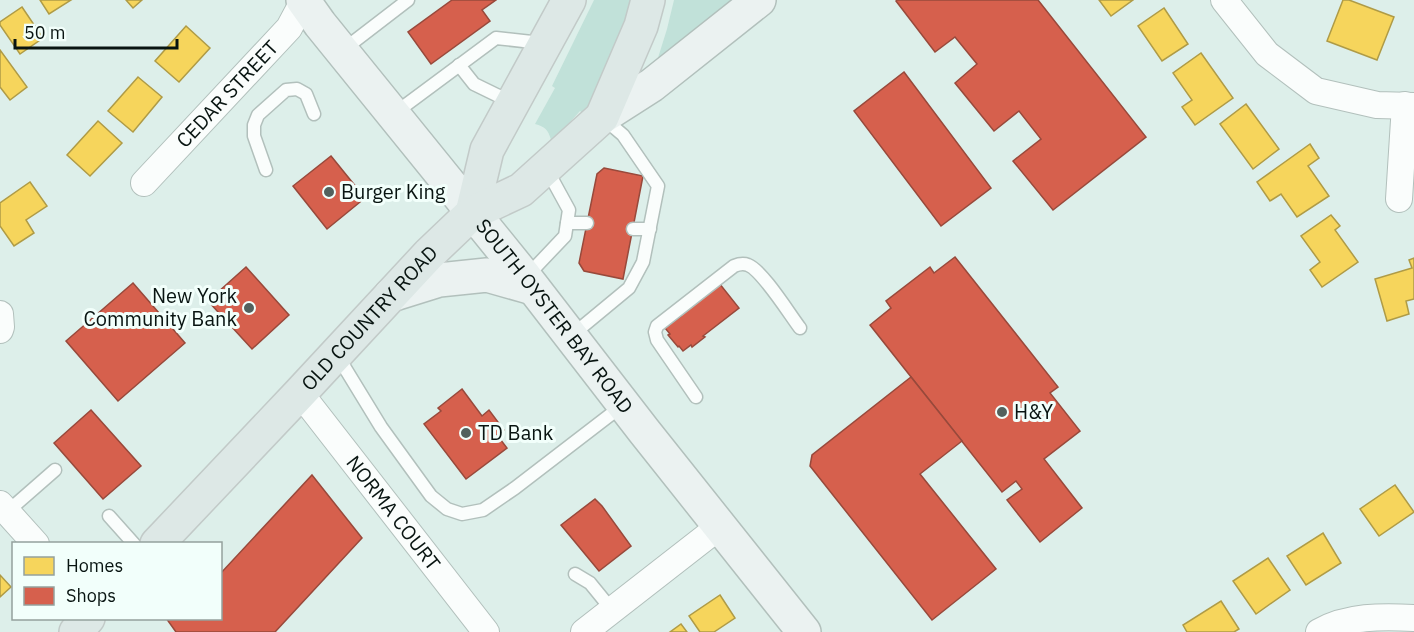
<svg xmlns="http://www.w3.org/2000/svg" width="1414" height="632" viewBox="0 0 1414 632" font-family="'IBM Plex Sans',sans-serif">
<rect width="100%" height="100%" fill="#ddefea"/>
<g fill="#c1e1d9">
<path d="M594 0H643L606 83 583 114 580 111 560 133 551 140C548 129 545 127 535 124L555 88 552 86Z"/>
<path d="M674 0H748L652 77 667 29Z"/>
</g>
<g fill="#f6d55c" stroke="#af9b46" stroke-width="1.5">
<path d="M40 0H71L49 14Z"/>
<path d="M126 0H142L133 8Z"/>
<path d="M1099 0H1133L1111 16Z"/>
<path d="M1343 0H1349L1394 17 1377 60 1327 41Z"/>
<path d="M22 7 43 38 20 54 0 25V22Z"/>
<path d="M1164 8 1188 44 1162 61 1138 26Z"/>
<path d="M186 26 210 48 179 82 155 61Z"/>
<path d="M0 50 27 87 10 100 0 87Z"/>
<path d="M1201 53 1233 98 1195 125 1182 107 1192 100 1173 73Z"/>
<path d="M138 77 162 97 133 132 108 111Z"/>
<path d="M1246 104 1279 149 1253 169 1220 124Z"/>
<path d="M98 121 122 143 90 176 67 155Z"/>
<path d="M1310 144 1319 158 1308 166 1329 196 1297 217 1281 194 1270 201 1257 182Z"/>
<path d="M30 182 47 206 26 220 34 233 14 246 0 226V203Z"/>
<path d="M1331 215 1340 226 1335 230 1358 262 1322 287 1310 270 1320 262 1301 236Z"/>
<path d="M1414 258V299L1406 301 1409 314 1387 321 1375 279 1412 268 1409 260Z"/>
<path d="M1395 485 1414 512 1379 536 1360 509Z"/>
<path d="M1323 533 1341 563 1306 585 1287 556Z"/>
<path d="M1268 558 1290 590 1256 614 1233 581Z"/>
<path d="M0 575 11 587 0 597Z"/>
<path d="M720 595 735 618 714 632H700L689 616Z"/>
<path d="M1221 601 1239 629 1234 632H1187L1183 625Z"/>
<path d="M681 624 687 632H670Z"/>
</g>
<g fill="#d6604d" stroke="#98493b" stroke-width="1.5">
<path d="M452 0H496L482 10 490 21 431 64 408 32Z"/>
<path d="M897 0H1038L1146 137 1053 210 1013 161 1041 139 1019 111 994 131 955 83 977 64 955 37 935 52 896 1Z"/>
<path d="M904 72 991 188 941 226 854 111Z"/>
<path d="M331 156 365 198 327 229 293 186Z"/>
<path d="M604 168 643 176 623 279 584 271 579 263 597 174Z"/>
<path d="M955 257 1058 387 1050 393 1080 431 1044 459 1082 508 1040 542 1007 500 1022 489 1016 481 1002 492 870 325 891 308 886 301 930 267 934 273Z"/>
<path d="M246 267 289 315 252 349 208 301Z"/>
<path d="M133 283 185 343 118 401 66 341Z"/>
<path d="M719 283 739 308 703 336 705 337 692 347 691 345 683 351 679 346 678 347 668 335 670 334 665 328 681 316 680 314 693 304 694 305 711 292 709 291Z"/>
<path d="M911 377 962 441 920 474 996 569 932 620 810 466 812 455Z"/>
<path d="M462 389 482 416 489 410 504 430 497 435 507 448 466 479 424 424 441 411 438 408Z"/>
<path d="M91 410 141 466 103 499 54 443Z"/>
<path d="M312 475 362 538 275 632H176L166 618H220V574Z"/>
<path d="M595 499 602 506 631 546 599 571 561 525Z"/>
</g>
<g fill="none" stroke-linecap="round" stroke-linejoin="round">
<defs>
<g id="service">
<path d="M343 50 408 0"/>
<path d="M459 65 474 84 511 102"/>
<path d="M395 113 496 38 541 43"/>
<path d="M266 170 254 136V125L258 115 286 90 297 89 306 94 314 114"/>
<path d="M567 223H587"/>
<path d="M633 229H650"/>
<path d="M527 276 565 236 569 210 546 168"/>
<path d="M571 336 629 288 643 262 658 186 623 135 603 118"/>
<path d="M337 355 381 427 431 496 447 509 462 514 483 510 515 488 623 405"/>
<path d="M696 397 657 340 655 332 657 326 734 266C739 264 743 263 748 265 762 270 790 315 800 328"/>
<path d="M7 512 55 470"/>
<path d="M109 516 134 544"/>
<path d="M575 574 590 583 612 610"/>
</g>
<g id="minor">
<path d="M1224 0 1267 54 1316 91 1377 105 1414 106"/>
<path id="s1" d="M144 183 289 28 304 0"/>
<path d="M1399 199 1405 105"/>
<path d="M0 314 1 327 0 330"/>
<path id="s2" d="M300 393 486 632"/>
<path d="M0 504 36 544"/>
<path d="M584 632 720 526"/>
<path d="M1319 632C1347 616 1382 616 1414 618"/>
</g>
<g id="secondary">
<path id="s3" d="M303 0 320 24 525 277 644 431 804 632"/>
<path d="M602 117 652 85 759 0"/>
<path d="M391 295 439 280 487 275 533 288"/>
</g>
<g id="primary">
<path d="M472 213 487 150 569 0"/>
<path id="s4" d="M157 544 300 393 429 254 472 213 521 190 602 117 641 26 648 0"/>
<path d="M76 632 88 618"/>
</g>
</defs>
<use href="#service" stroke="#b2c0bc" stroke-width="15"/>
<use href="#minor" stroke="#b2c0bc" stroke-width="28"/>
<use href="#secondary" stroke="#b2c0bc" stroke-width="36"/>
<use href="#primary" stroke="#c2cac8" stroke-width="36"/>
<use href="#service" stroke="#fafdfc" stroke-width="12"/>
<use href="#minor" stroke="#fafdfc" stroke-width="26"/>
<use href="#secondary" stroke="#ebf2f1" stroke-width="33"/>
<use href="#primary" stroke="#dde8e6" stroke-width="33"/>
</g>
<g fill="#53615d" stroke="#f2fffb" stroke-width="2">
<circle cx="329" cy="192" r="6"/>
<circle cx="249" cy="308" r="6"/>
<circle cx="1002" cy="412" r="6"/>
<circle cx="466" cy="433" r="6"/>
</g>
<g text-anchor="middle" stroke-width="6" stroke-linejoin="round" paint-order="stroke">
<g font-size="20" fill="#081411" stroke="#f2fffb">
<text dy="7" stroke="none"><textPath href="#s1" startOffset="122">CEDAR STREET</textPath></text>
<text dy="7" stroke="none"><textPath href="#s3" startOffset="404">SOUTH OYSTER BAY ROAD</textPath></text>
<text dy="7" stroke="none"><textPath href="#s4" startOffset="310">OLD COUNTRY ROAD</textPath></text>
<text dy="7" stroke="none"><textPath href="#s2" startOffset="152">NORMA COURT</textPath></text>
</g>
<g font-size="20" fill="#081411" stroke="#f2fffb" text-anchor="start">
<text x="341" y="199">Burger King</text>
<text x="237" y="303" text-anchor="end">New York<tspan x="237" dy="23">Community Bank</tspan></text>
<text x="1014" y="419">H&amp;Y</text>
<text x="478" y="440">TD Bank</text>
</g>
</g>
<rect x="12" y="542" width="210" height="78" fill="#f2fffb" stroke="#94a19d" stroke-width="1.5"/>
<rect x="24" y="557" width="30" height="18" fill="#f6d55c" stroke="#94a19d" stroke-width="1.5"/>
<text x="66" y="572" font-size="18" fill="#081411">Homes</text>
<rect x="24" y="587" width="30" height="18" fill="#d6604d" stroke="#94a19d" stroke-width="1.5"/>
<text x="66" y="602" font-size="18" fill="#081411">Shops</text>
<path d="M15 39v9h162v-9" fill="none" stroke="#081411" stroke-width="3"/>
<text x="24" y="39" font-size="18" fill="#081411" stroke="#f2fffb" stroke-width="4.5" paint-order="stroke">50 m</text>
</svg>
